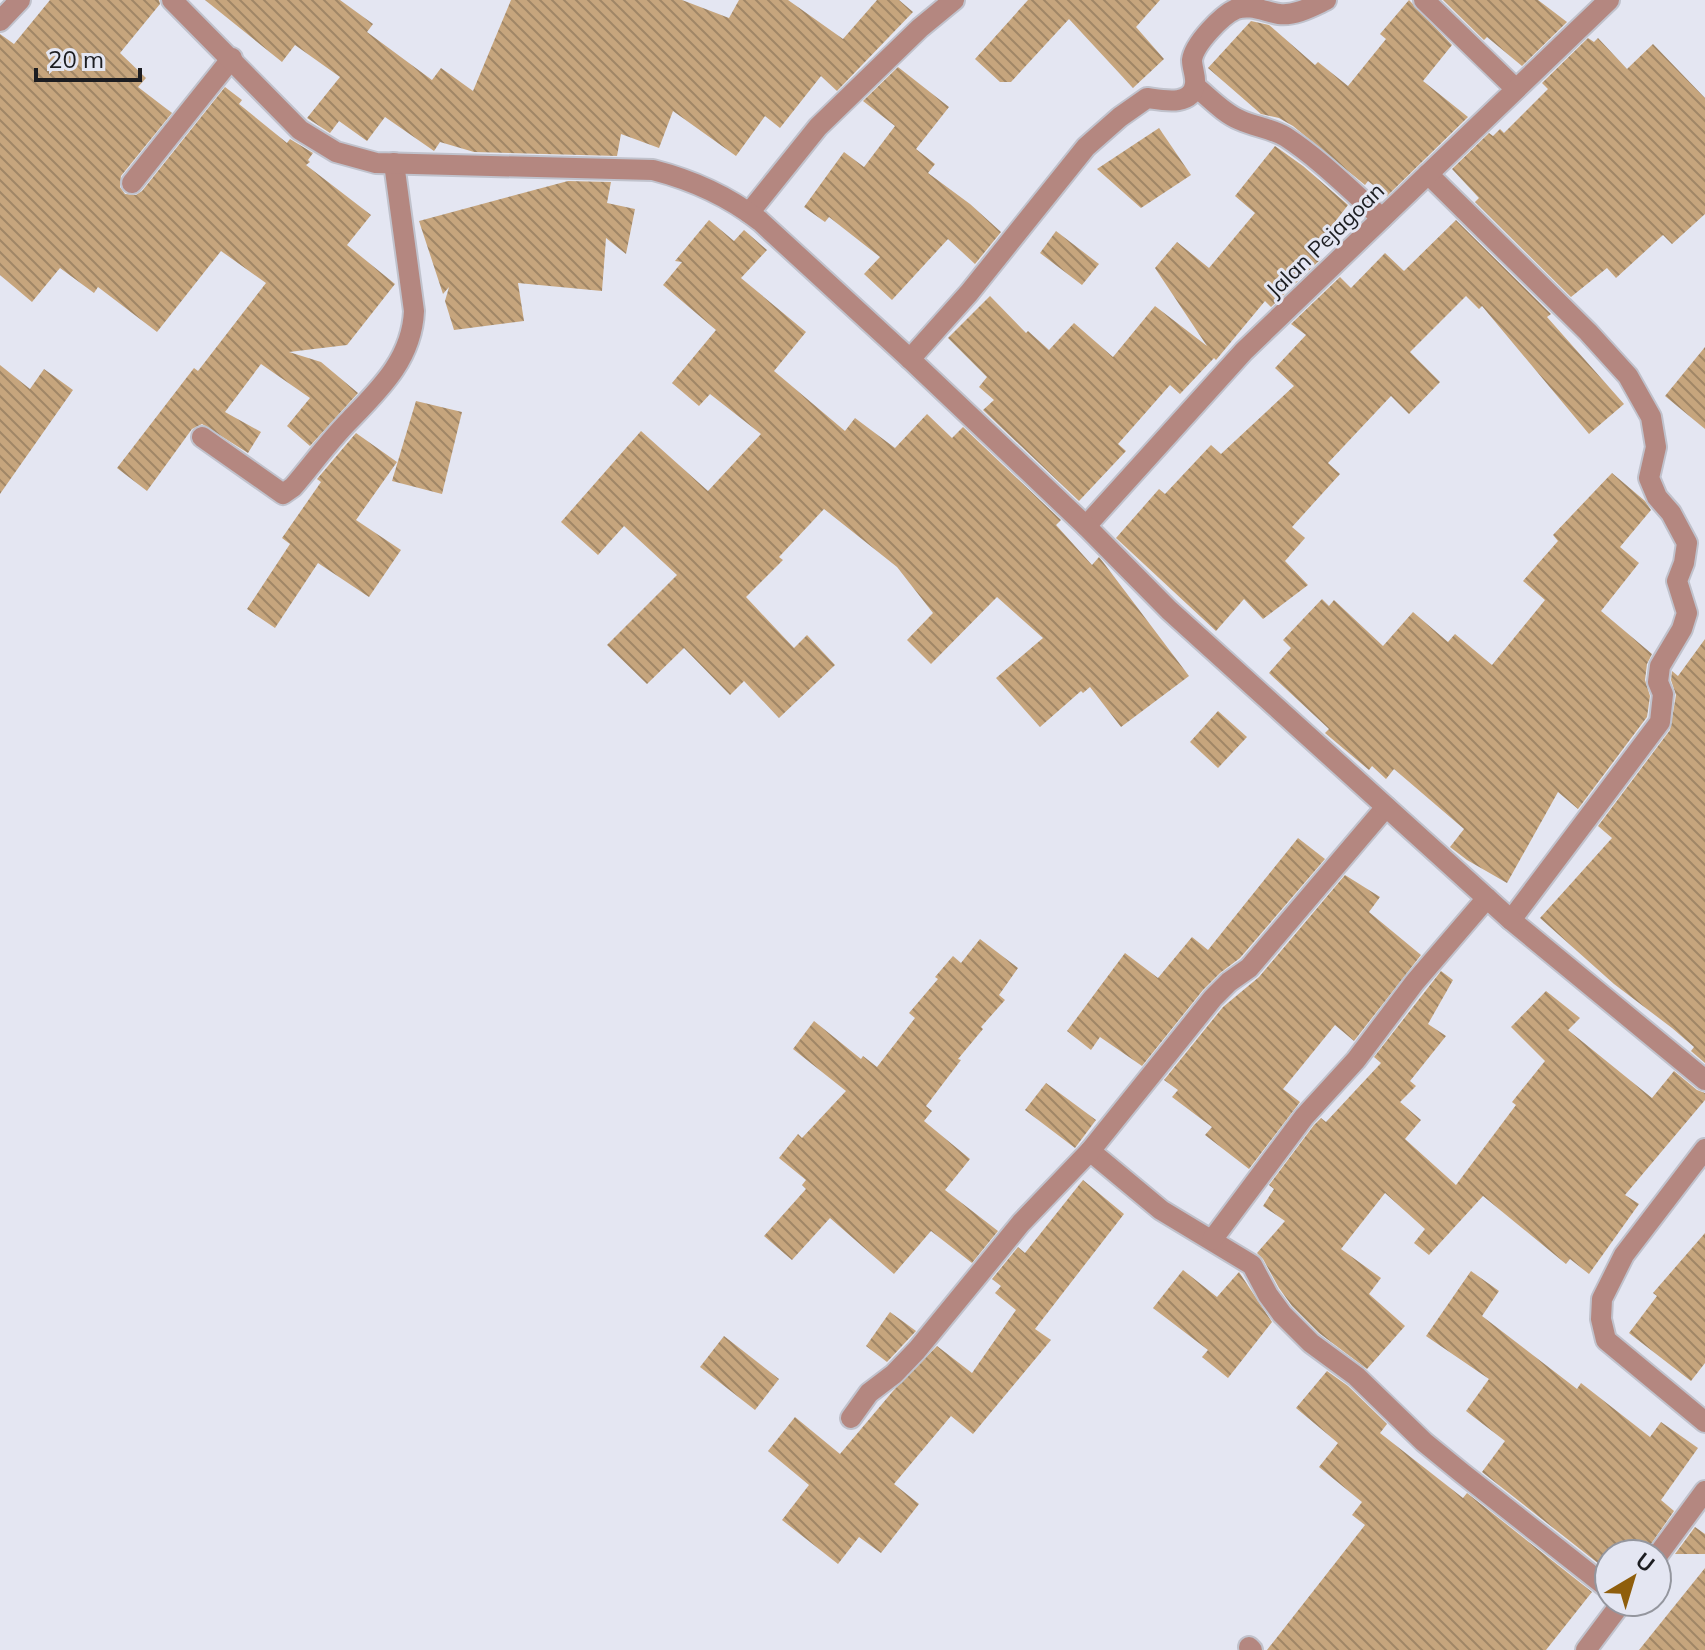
<svg xmlns="http://www.w3.org/2000/svg" width="1705" height="1650" viewBox="0 0 1705 1650" font-family="Mulish,sans-serif">
<defs>
<pattern id="building-back-hatch" width="6" height="6" patternUnits="userSpaceOnUse" patternTransform="scale(2)"><rect width="6" height="6" fill="#c6a57d"/><path d="M-1 5l2 2M0 0l6 6M5-1l2 2" fill="none" stroke="#a08666"/></pattern>
</defs>
<rect width="100%" height="100%" fill="#e4e6f2"/>
<g fill="url(#building-back-hatch)">
<path d="M50 0H159L160 4 120 53 146 78 138 87 172 113 121 176 120 187 125 194 136 195 142 191 225 87 242 100 239 104 287 143 290 139 313 153 308 160 310 162 306 165 371 215 347 245 395 284 347 345 289 352 321 362 358 393 310 446 287 426 310 398 261 364 225 412 261 432 248 453 202 424 192 429 147 491 117 468 194 368 198 371 266 283 221 251 157 332 98 287 94 293 60 268 32 302 0 275V34L14 44Z"/>
<path d="M205 0H340L373 24 367 32 432 80 441 68 473 91 511 0H682L729 18 739 0H788L843 39 877 0H899L913 12 837 91 821 76 780 128 765 116 736 156 673 111 659 148 621 134 617 156 474 152 440 142 434 151 385 117 367 141 339 121 330 133 307 118 340 77 295 45 282 62Z"/>
<path d="M1028 0H1160L1136 27 1164 59 1133 88 1069 19 1011 82H1000L975 59Z"/>
<path d="M1409 0 1452 45 1423 81 1468 117 1387 196 1368 181 1365 185 1293 126 1279 118 1261 114 1208 68 1251 21 1269 25 1315 65 1318 62 1348 86 1386 39 1380 34Z"/>
<path d="M1443 0H1538L1567 22 1522 66 1487 37 1484 40Z"/>
<path d="M1588 38 1594 42 1598 38 1627 69 1653 44 1705 98V214L1672 244 1663 235 1616 278 1607 268 1571 297 1475 202 1479 198 1452 169 1489 133 1493 136 1500 129 1504 133 1548 89 1542 83Z"/>
<path d="M898 67 949 107 916 149 935 164 928 173 970 204 1001 232 975 264 948 239 892 300 864 274 880 257 829 217 825 222 804 207 844 152 864 167 895 126 863 101Z"/>
<path d="M1159 128 1191 175 1141 208 1097 169Z"/>
<path d="M1275 146 1303 166 1348 205 1313 250 1322 258 1271 307 1265 301 1216 360 1214 358 1180 394 1170 385 1118 444 1126 451 1079 501 983 410 994 400 979 387 987 377 948 338 990 296 1026 333 1028 331 1049 350 1074 323 1113 357 1155 306 1207 346 1155 268 1177 242 1209 268 1255 213 1235 196Z"/>
<path d="M568 181 611 182 607 203 635 209 626 254 606 238 602 291 518 283 524 321 454 330 445 301 449 287 443 294 419 221Z"/>
<path d="M709 220 734 241 744 230 767 250 741 278 806 332 774 371 845 431 855 418 895 448 927 414 952 438 963 427 1061 520 1056 525 1092 565 1099 557 1103 562 1189 676 1121 727 1090 687 1083 693 1081 691 1040 727 996 678 1043 638 997 597 931 664 907 640 933 613 897 567 824 509 779 557 783 560 746 597 794 648 807 635 835 665 779 718 744 681 730 695 684 648 647 684 607 645 677 575 624 526 598 555 561 522 641 431 708 491 761 434 710 394 699 406 672 383 716 330 663 285 682 262 675 261Z"/>
<path d="M1456 220 1551 314 1547 317 1624 404 1589 434 1482 306 1479 309 1466 296 1410 352 1440 382 1409 414 1391 396 1328 463 1340 474 1292 527 1305 538 1285 561 1308 585 1263 619 1244 599 1216 631 1116 538 1159 489 1165 494 1211 445 1221 454 1294 386 1275 368 1306 335 1291 324 1340 277 1351 288 1385 253 1404 271Z"/>
<path d="M1056 231 1099 264 1082 285 1040 253Z"/>
<path d="M1705 347V429L1665 396Z"/>
<path d="M0 365 30 389 44 369 73 390 0 494Z"/>
<path d="M416 401 462 412 442 494 392 481Z"/>
<path d="M356 433 397 462 356 520 401 550 369 597 318 563 275 628 247 609 290 544 282 538 321 482 317 479Z"/>
<path d="M1612 473 1645 501 1651 510 1620 547 1639 563 1601 611 1652 654 1647 664 1645 680 1650 696 1647 717 1578 809 1558 792 1507 883 1467 860 1450 847 1464 829 1394 769 1386 779 1372 766 1369 770 1325 733 1329 729 1269 673 1291 648 1283 640 1322 599 1329 606 1334 600 1383 646 1413 612 1448 642 1455 634 1492 665 1545 600 1523 581 1558 541 1553 535Z"/>
<path d="M1705 639V1063L1691 1051 1694 1047 1672 1028 1614 984 1540 918 1612 838 1598 826 1670 730 1676 695 1671 680 1672 671 1678 676Z"/>
<path d="M1218 711 1247 737 1218 768 1190 742Z"/>
<path d="M1298 838 1325 859 1240 958 1220 973 1203 990 1142 1066 1100 1037 1091 1050 1067 1031 1125 953 1158 978 1192 937 1208 950Z"/>
<path d="M1345 875 1380 897 1369 912 1421 955 1354 1041 1335 1025 1283 1089 1300 1102 1249 1169 1205 1135 1212 1127 1172 1097 1178 1090 1164 1080 1223 1007 1259 977Z"/>
<path d="M980 939 1018 968 999 995 1005 1000 981 1027 983 1029 958 1059 961 1060 926 1106 932 1111 924 1121 970 1159 945 1190 998 1231 972 1263 931 1231 894 1274 830 1218 792 1260 764 1236 806 1189 802 1185 806 1180 779 1158 798 1134 802 1138 846 1091 793 1049 814 1021 861 1059 863 1056 877 1067 915 1018 909 1013 938 979 935 977 953 956 961 963Z"/>
<path d="M1441 971 1453 980 1428 1024 1446 1036 1410 1081 1416 1086 1400 1102 1421 1120 1405 1139 1456 1185 1516 1105 1512 1102 1545 1061 1511 1027 1546 991 1580 1018 1568 1030 1652 1098 1674 1071 1697 1090 1705 1093V1100L1625 1195 1639 1204 1589 1274 1570 1259 1566 1264 1483 1196 1429 1255 1414 1243 1425 1229 1385 1193 1341 1249 1381 1278 1369 1294 1405 1326 1367 1369 1319 1333 1292 1306 1279 1288 1263 1259 1257 1253 1285 1221 1263 1206 1274 1189 1269 1185 1314 1125 1321 1118 1326 1122 1381 1063 1374 1057Z"/>
<path d="M1046 1083 1096 1120 1075 1148 1025 1110Z"/>
<path d="M1083 1180 1124 1214 1035 1329 1051 1340 973 1434 951 1416 894 1484 919 1504 881 1553 859 1537 838 1564 782 1520 809 1485 768 1451 795 1417 840 1454 893 1391 937 1346 972 1373 1016 1310 995 1293 1001 1286 992 1279 1018 1247 1025 1253Z"/>
<path d="M1705 1233V1363L1691 1381 1629 1333 1657 1296 1653 1293Z"/>
<path d="M1183 1270 1217 1297 1239 1272 1272 1322 1228 1378 1202 1357 1208 1350 1153 1308Z"/>
<path d="M1471 1271 1499 1291 1482 1316 1577 1389 1581 1383 1650 1437 1661 1422 1698 1448 1661 1500 1674 1511 1644 1554H1609L1608 1571 1482 1472 1505 1441 1466 1411 1489 1379 1426 1336Z"/>
<path d="M890 1312 916 1331 887 1362 866 1346Z"/>
<path d="M724 1336 779 1379 755 1410 700 1367Z"/>
<path d="M1327 1371 1348 1386 1387 1424 1380 1433 1463 1498 1467 1493 1592 1592 1546 1650H1267L1365 1525 1352 1515 1362 1502 1319 1467 1338 1443 1296 1408Z"/>
<path d="M1695 1527 1705 1534V1554H1675Z"/>
<path d="M1705 1568V1650H1639Z"/>
</g>
<g fill="none" stroke-linecap="round" stroke-linejoin="round">
<defs>
<g id="minor">
<path d="M1424 0 1516 89"/>
<path d="M0 21 20 0"/>
<path d="M1195 86C1209 97 1223 113 1240 120 1255 127 1271 128 1286 137 1321 160 1351 191 1382 218"/>
<path d="M1428 174 1588 332 1628 376 1651 417 1656 447 1649 478 1657 497 1671 513 1687 543 1684 563 1677 581 1687 613 1682 629 1660 666 1658 682 1663 694 1660 722 1511 920"/>
<path d="M132 183 232 58"/>
<path d="M749 213 818 127 920 28 954 0"/>
<path d="M910 359 969 293 1086 147 1120 117 1147 98C1162 100 1192 107 1195 84 1196 76 1192 68 1192 60 1194 44 1222 15 1236 9 1251 4 1265 12 1279 14 1295 16 1311 7 1326 0"/>
<path d="M202 437 283 494 293 487C312 465 329 441 350 420 381 388 412 358 414 311L394 163"/>
<path d="M1086 526 1244 351 1609 0"/>
<path d="M1090 1151 1161 1210 1252 1265 1268 1295 1282 1314 1311 1343 1356 1376 1424 1442 1462 1473 1609 1589"/>
<path d="M1212 1240 1304 1117 1356 1060 1415 982 1487 898"/>
<path d="M851 1418 869 1393 894 1374 917 1350 1021 1223 1090 1151 1213 998 1229 982 1249 968 1386 807"/>
<path d="M1249 1647 1252 1650"/>
</g>
<g id="tertiary">
<path d="M172 0 300 130 336 152 376 163 653 170C692 180 728 196 760 221L910 359 1086 526 1169 610 1511 920 1705 1080"/>
<path d="M1705 1149 1624 1255 1602 1299 1601 1319 1606 1340 1705 1422"/>
<path d="M1657 1556 1705 1491"/>
<path d="M1586 1650 1622 1602"/>
</g>
</defs>
<use href="#minor" stroke="#c0c2cc" stroke-width="24"/>
<use href="#tertiary" stroke="#c0c2cc" stroke-width="24"/>
<use href="#minor" stroke="#b48780" stroke-width="20"/>
<use href="#tertiary" stroke="#b48780" stroke-width="20"/>
</g>
<g text-anchor="middle" stroke-width="6" stroke-linejoin="round" paint-order="stroke">
<g font-size="22" fill="#1c1d21" stroke="#e4e6f2">
<text transform="translate(1325 240) rotate(-44)" y="8">Jalan Pejagoan</text>
</g>
</g>
<g transform="translate(1633 1578) rotate(38)"><circle r="38" fill="#e4e6f2" stroke="#94969e" stroke-width="2"/>
<path d="M0-6L14 30L0 20L-14 30Z" fill="#8f5e0c"/>
<text y="-12" font-size="22" font-weight="bold" text-anchor="middle" fill="#1c1d21">U</text>
</g>
<path d="M36 68v12h104v-12" fill="none" stroke="#1c1d21" stroke-width="4"/>
<text x="48" y="68" font-size="24" fill="#1c1d21" stroke="#e4e6f2" stroke-width="6" paint-order="stroke">20 m</text>
</svg>
